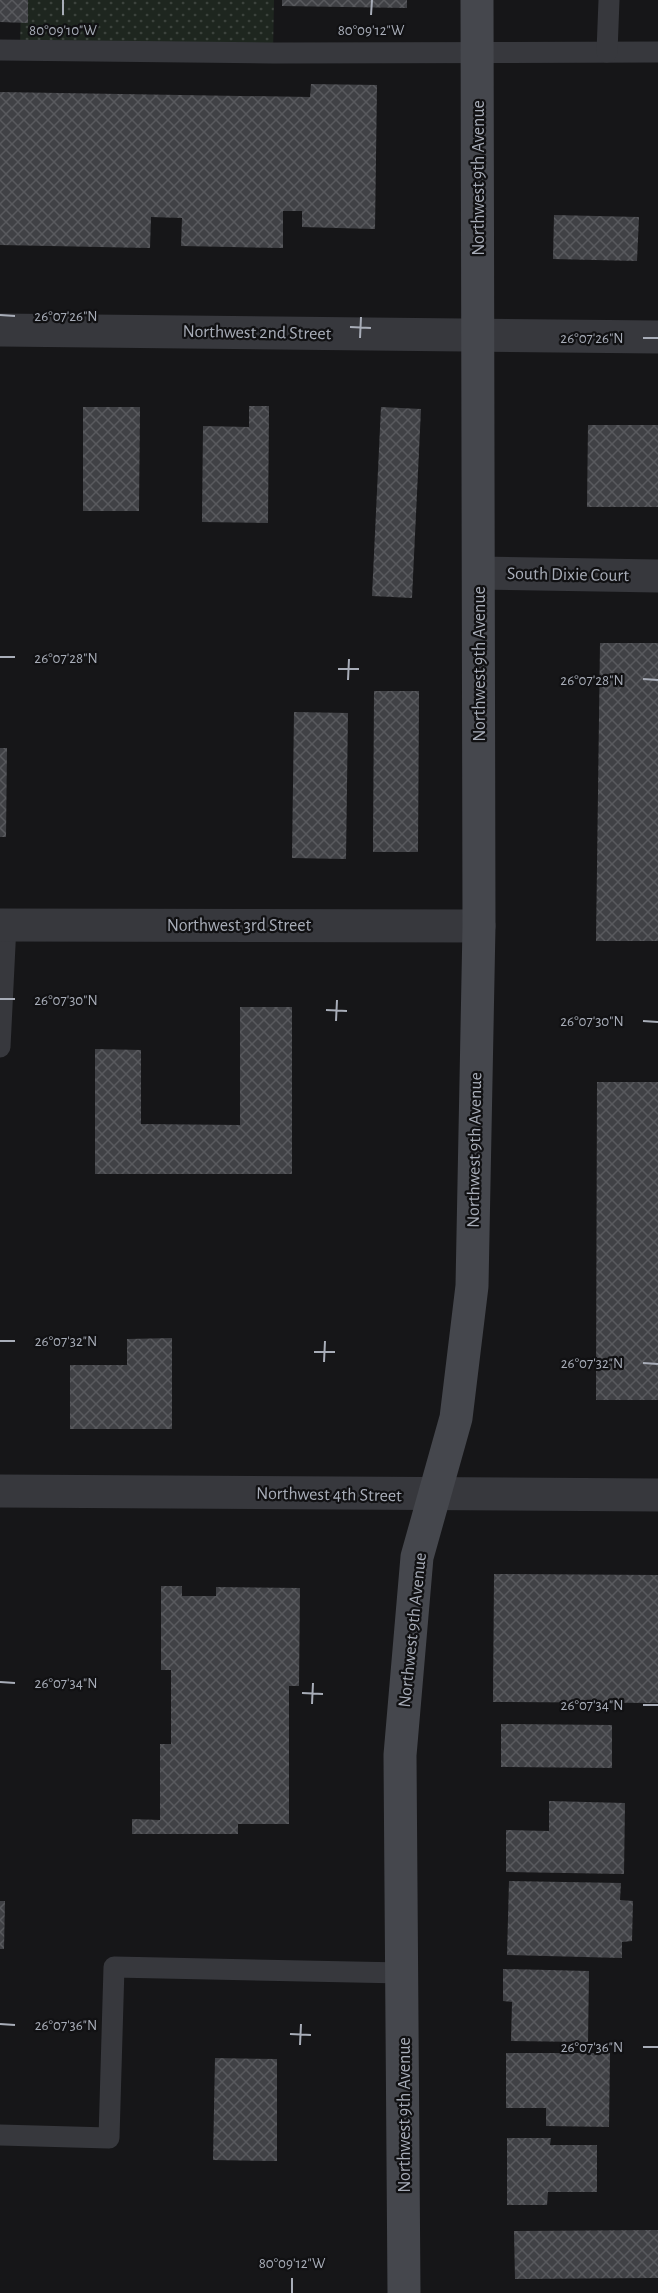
<svg xmlns="http://www.w3.org/2000/svg" width="658" height="2293" viewBox="0 0 658 2293" font-family="'Alegreya Sans',sans-serif">
<defs>
<pattern id="park-dots" width="8" height="8" patternUnits="userSpaceOnUse" patternTransform="scale(1.5)"><rect width="8" height="8" fill="#1e261f"/><path d="M2 2h.1M6 6h.1" fill="none" stroke="#3c433d" stroke-width="1.8" stroke-linecap="round"/></pattern>
<pattern id="building-cross-hatch" width="8" height="8" patternUnits="userSpaceOnUse" patternTransform="scale(1.5)"><rect width="8" height="8" fill="#404145"/><path d="M0 0l8 8M0 8l8-8" fill="none" stroke="#595a5e"/></pattern>
</defs>
<rect width="100%" height="100%" fill="#161618"/>
<path fill="url(#park-dots)" d="M21 0H274L273 53 20 51Z"/>
<g fill="url(#building-cross-hatch)">
<path d="M0 0H28V23L0 22Z"/>
<path d="M282 0H407V8L282 6Z"/>
<path d="M311 84 377 85 375 229 302 227V211H283V248L181 246 182 218 151 217 150 248 0 245V92L310 97Z"/>
<path d="M554 215 639 217 637 261 553 259Z"/>
<path d="M249 406H269L268 523 202 522 203 426 249 427Z"/>
<path d="M83 407H140L139 511H83Z"/>
<path d="M381 407 421 409 412 598 372 596Z"/>
<path d="M588 425H658V507H587Z"/>
<path d="M600 643H658V941H596Z"/>
<path d="M374 691H419L418 852H373Z"/>
<path d="M294 712 348 713 346 859 292 858Z"/>
<path d="M0 748H7L6 837H0Z"/>
<path d="M240 1007H292V1174H95V1049L141 1050V1124L240 1125Z"/>
<path d="M597 1082H658V1400H596Z"/>
<path d="M172 1338V1429H70V1365H127V1339Z"/>
<path d="M494 1574 658 1575V1703L493 1702Z"/>
<path d="M161 1586H182V1596H216V1587L300 1588 299 1686H289V1824H238V1834H132V1819L160 1820V1744H171V1670H161Z"/>
<path d="M501 1724 612 1725V1768L501 1767Z"/>
<path d="M549 1801 625 1803 624 1874 506 1872V1830L549 1831Z"/>
<path d="M509 1881 621 1883 620 1900 633 1901 632 1941 622 1942V1958L507 1955Z"/>
<path d="M0 1901H5L4 1949H0Z"/>
<path d="M503 1969 589 1971 588 2042 511 2041 512 2002 503 2001Z"/>
<path d="M506 2053H610L609 2127 546 2126V2108H506Z"/>
<path d="M215 2058 277 2059V2161L213 2160Z"/>
<path d="M507 2138H551L550 2145H597V2192H548L547 2205H507Z"/>
<path d="M658 2230V2278L515 2279 514 2231Z"/>
</g>
<g fill="none" stroke-linecap="round" stroke-linejoin="round">
<g stroke="#37383d" stroke-width="21">
<path d="M0 50 273 53 658 52"/>
<path d="M607 52 609 0"/>
<path d="M0 1047 6 925"/>
<path d="M0 2135 109 2138 114 1967 403 1973"/>
</g>
<g stroke="#37383d" stroke-width="33">
<path d="M0 330 658 337"/>
<path d="M479 573 658 576"/>
<path d="M0 925 479 926"/>
</g>
<path stroke="#37383d" stroke-width="33" d="M0 1491 658 1495"/>
<path stroke="#45474d" stroke-width="33" d="M404 2293 400 1755 417 1557 456 1418 472 1286 479 926 477 0"/>
</g>
<path fill="none" stroke="#a8adb8" stroke-width="2" d="M63 15V0M371 15 372 0M0 315 15 316M350 327 371 328M360 338 361 317M643 338H658M0 657H15M338 669H359M643 679 658 680M348 680 349 659M0 999H15M326 1010 347 1011M336 1021 337 1000M643 1021 658 1022M0 1341H15M314 1352H335M324 1362 325 1341M643 1363 658 1364M0 1682 15 1683M302 1693 323 1694M312 1704 313 1683M643 1705H658M0 2024 15 2025M290 2034 311 2035M300 2045 301 2024M643 2047H658M292 2293V2278"/>
<g text-anchor="middle" stroke-width="4.5" stroke-linejoin="round" paint-order="stroke">
<g font-size="18" fill="#a8adb8" stroke="#111113">
<text transform="translate(478 178) rotate(-90)" y="6">Northwest 9th Avenue</text>
<text transform="translate(257 332) rotate(1)" y="6">Northwest 2nd Street</text>
<text transform="translate(568 574) rotate(1)" y="6">South Dixie Court</text>
<text transform="translate(479 664) rotate(-90)" y="6">Northwest 9th Avenue</text>
<text x="239" y="931">Northwest 3rd Street</text>
<text transform="translate(474 1150) rotate(-89)" y="6">Northwest 9th Avenue</text>
<text transform="translate(329 1494) rotate(1)" y="6">Northwest 4th Street</text>
<text transform="translate(412 1630) rotate(-84)" y="6">Northwest 9th Avenue</text>
<text transform="translate(404 2115) rotate(-90)" y="6">Northwest 9th Avenue</text>
</g>
</g>
<g font-size="15" text-anchor="middle" fill="#a8adb8" stroke="#111113" stroke-width="4.5" stroke-linejoin="round" paint-order="stroke">
<text x="63" y="35">80°09'10"W</text>
<text x="371" y="35">80°09'12"W</text>
<text x="66" y="321">26°07'26"N</text>
<text x="592" y="343">26°07'26"N</text>
<text x="66" y="663">26°07'28"N</text>
<text x="592" y="685">26°07'28"N</text>
<text x="66" y="1005">26°07'30"N</text>
<text x="592" y="1026">26°07'30"N</text>
<text x="66" y="1346">26°07'32"N</text>
<text x="592" y="1368">26°07'32"N</text>
<text x="66" y="1688">26°07'34"N</text>
<text x="592" y="1710">26°07'34"N</text>
<text x="66" y="2030">26°07'36"N</text>
<text x="592" y="2052">26°07'36"N</text>
<text x="292" y="2268">80°09'12"W</text>
</g>
</svg>
